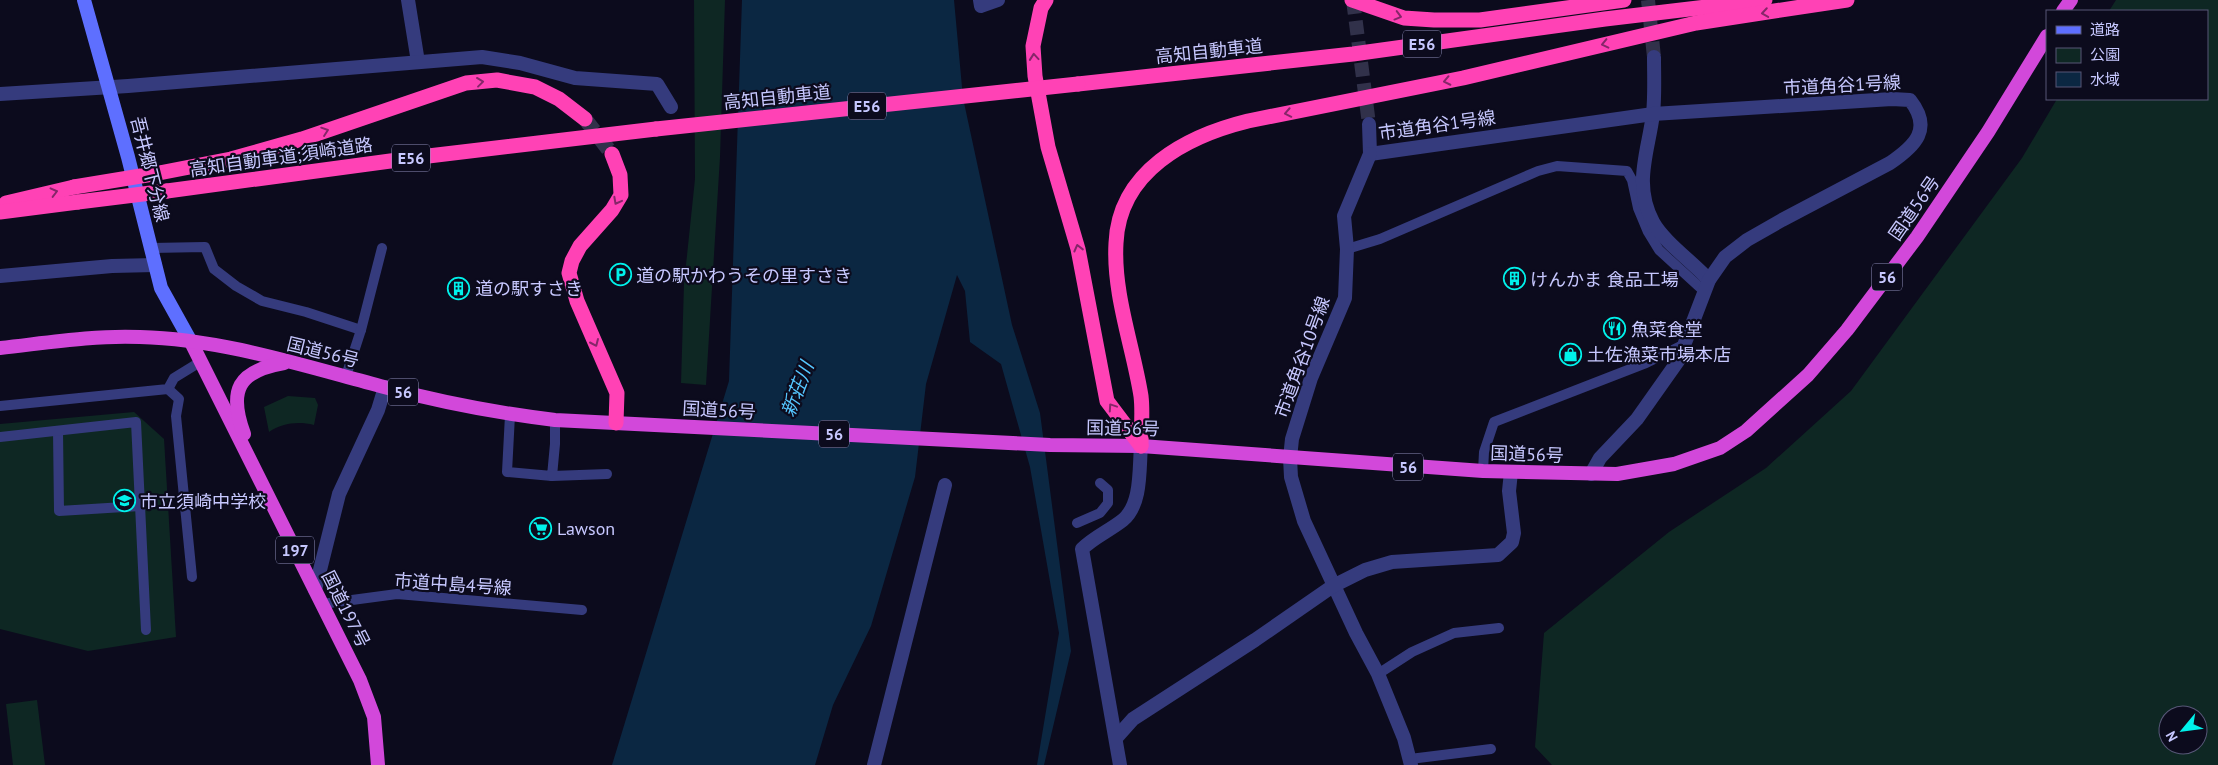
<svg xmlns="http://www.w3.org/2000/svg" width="2218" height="765" viewBox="0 0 2218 765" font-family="'PT Sans','Noto Sans JP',sans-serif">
	<rect width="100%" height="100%" fill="#0c0b1d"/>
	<!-- green -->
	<g fill="#0e2723" fill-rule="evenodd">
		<polygon points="694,0 725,0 720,157 706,385 681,383 684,284 695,179"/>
		<path d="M2116 0H2218V765H1552L1535 747 1544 633 1669 532 1766 468 1851 391 2022 158 2057 99H2207V11H2109ZM2168 715H2198V745H2168Z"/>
		<path d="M288 396 315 398 318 405 314 425C298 421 282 423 269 432L264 407Z"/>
		<polygon points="134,412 164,439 176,637 88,651 0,629 0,424"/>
		<polygon points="37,700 45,765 13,765 6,704"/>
	</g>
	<!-- water -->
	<polygon fill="#0b2742" points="742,0 954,0 963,98 1012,325 1040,413 1071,651 1044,765 1037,765 1059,633 1030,467 1001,364 970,342 965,291 957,275 926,384 915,477 871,626 833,705 815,765 612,765 729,381"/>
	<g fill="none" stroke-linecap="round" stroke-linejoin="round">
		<!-- minor-tunnel -->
		<g stroke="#31314a" stroke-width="14" stroke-dasharray="14 7" stroke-linecap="butt">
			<polyline points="1353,0 1369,124"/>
			<polyline points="1648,0 1654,57"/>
		</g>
		<!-- motorway-tunnel -->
		<polyline stroke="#31314a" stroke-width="15" stroke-dasharray="15 8" stroke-linecap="butt" points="585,119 612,154"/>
		<!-- service -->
		<g stroke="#353b7d" stroke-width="10">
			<polyline points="151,248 205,247 214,269 236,286 262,301 306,312 361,330"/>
			<polyline points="1347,249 1380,239 1538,171 1557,166 1627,171 1632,180 1638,208 1648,232 1659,250 1705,292"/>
			<polyline points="346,376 361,330 382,248"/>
			<polyline points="168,389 179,399 176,416 192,577"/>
			<polyline points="0,406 168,389 174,378 200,362"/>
			<polyline points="510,415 507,472 552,476 555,444 555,420"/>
			<polyline points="58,431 59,511 140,506"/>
			<polyline points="0,437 136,422 146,630"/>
			<polyline points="1483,471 1484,452 1494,422 1646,363 1685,344"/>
			<polyline points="552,476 607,474"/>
			<polyline points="1077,523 1100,513 1108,503 1108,490 1100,483"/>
			<polyline points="322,604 397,594 582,610"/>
			<polyline points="1378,674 1412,652 1454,633 1499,628"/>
			<polyline points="1410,759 1491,749"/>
		</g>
		<!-- minor -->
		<g stroke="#353b7d" stroke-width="14">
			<polyline points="408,0 418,62"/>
			<polyline points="980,0 981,6 998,0"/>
			<path d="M1654 57C1654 76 1655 96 1653 114 1648 153 1633 184 1653 222 1664 242 1694 263 1709 280"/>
			<polyline points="0,94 128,86 482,57 520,63 575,78 657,84 671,107"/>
			<path d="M1369 124 1370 154 1653 114 1892 99 1910 100C1933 129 1915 146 1890 163L1782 220 1747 240 1725 257 1709 280 1678 361 1637 419 1600 458 1591 474"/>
			<polyline points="1370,154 1344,216 1347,249 1345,298 1311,378 1292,439 1290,458 1291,477 1304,521 1356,633 1378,674 1404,738 1411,765"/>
			<polyline points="0,276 112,266 155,265"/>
			<polyline points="315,590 339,494 378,410 385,387"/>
			<polyline points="1116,738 1133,719 1255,640 1333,586 1365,570 1392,562 1498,555 1512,542 1514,533 1509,491 1511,472"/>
			<polyline points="874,765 945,485"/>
			<path d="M1120 765 1082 549C1094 537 1109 531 1123 520 1142 504 1139 469 1141 446"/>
		</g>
		<!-- secondary -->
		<polyline stroke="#5e6fff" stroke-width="14" points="84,0 128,157 161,288 191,342"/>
		<!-- trunk -->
		<g stroke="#d248da" stroke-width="14">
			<polyline points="2063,11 2071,0"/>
			<polyline points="191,342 360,680 374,717 378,765"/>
			<path d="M0 348C46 343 93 335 140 337 222 339 304 366 384 387 440 402 497 413 555 420L1050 445 1141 446 1483 471 1617 474 1674 464 1720 448 1746 431 1808 375 1847 330 1917 237 1988 132 2047 36"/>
			<path d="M244 434C228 390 238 371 284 363"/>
		</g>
		<!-- motorway -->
		<g stroke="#ff42b5" stroke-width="15">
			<polyline points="1046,0 1041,8 1033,46 1035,76 1048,147 1078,249 1107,401 1141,446"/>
			<polyline points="1352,0 1404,18 1434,20 1480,20 1624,0"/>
			<polyline points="1078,84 1353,54 1605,19 1765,0"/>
			<polyline points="612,154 620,175 621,195 612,210 580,246 572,261 569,273 577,301 617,393 616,423"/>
			<polyline points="159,173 231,159 302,139 466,83 497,80 535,87 559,99 585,119"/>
			<polyline points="167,191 420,157 656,129"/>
			<polyline points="6,203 74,187"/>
			<polyline points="0,212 78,202"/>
			<path d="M1141 446C1141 430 1143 412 1141 396 1133 346 1113 294 1116 243 1119 171 1187 136 1248 121L1463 78 1696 23 1847 0"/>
		</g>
		<!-- motorway-bridge -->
		<g stroke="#ff42b5" stroke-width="15">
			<polyline points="656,129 1078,84"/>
			<polyline points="74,187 159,173"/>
			<polyline points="78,202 167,191"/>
		</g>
	</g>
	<!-- one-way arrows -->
	<defs><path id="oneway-chevron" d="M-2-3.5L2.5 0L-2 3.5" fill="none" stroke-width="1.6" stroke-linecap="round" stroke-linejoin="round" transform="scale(1.25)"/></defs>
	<g stroke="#862669">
		<use href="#oneway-chevron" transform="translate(1765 13) rotate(171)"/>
		<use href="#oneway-chevron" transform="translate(1398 16) rotate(15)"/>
		<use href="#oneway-chevron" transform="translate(1605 44) rotate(167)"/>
		<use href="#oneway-chevron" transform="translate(1034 57) rotate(-95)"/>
		<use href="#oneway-chevron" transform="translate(1447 81) rotate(168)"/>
		<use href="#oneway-chevron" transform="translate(480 82) rotate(-7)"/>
		<use href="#oneway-chevron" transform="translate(1288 113) rotate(169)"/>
		<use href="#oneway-chevron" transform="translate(325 131) rotate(-19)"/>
		<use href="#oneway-chevron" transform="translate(54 192) rotate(-14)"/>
		<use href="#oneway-chevron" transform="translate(617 201) rotate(118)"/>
		<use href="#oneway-chevron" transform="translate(1078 248) rotate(-104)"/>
		<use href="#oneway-chevron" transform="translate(595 343) rotate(66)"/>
		<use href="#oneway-chevron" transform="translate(1112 407) rotate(-124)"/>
	</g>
	<!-- icons -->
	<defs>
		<symbol id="parking-ring" viewBox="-11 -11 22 22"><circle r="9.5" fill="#0c0b1d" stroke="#00f2eb" stroke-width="1.5"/><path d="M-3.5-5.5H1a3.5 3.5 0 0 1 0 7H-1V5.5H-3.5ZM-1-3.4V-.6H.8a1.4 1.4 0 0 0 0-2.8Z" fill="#00f2eb"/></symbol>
		<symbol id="building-ring" viewBox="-11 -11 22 22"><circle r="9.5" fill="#0c0b1d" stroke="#00f2eb" stroke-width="1.5"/><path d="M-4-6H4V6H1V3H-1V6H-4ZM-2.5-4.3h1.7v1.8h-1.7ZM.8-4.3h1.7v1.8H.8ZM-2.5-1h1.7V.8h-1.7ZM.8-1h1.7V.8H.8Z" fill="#00f2eb"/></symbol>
		<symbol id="restaurant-ring" viewBox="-11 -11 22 22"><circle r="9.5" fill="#0c0b1d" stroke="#00f2eb" stroke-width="1.5"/><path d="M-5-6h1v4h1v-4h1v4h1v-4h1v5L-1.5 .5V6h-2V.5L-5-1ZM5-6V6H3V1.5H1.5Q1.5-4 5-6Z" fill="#00f2eb"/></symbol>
		<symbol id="shop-ring" viewBox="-11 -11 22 22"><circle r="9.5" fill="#0c0b1d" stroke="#00f2eb" stroke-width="1.5"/><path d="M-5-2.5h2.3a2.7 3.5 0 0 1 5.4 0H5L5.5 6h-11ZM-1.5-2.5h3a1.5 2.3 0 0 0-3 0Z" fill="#00f2eb"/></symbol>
		<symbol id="school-ring" viewBox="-11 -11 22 22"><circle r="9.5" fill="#0c0b1d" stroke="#00f2eb" stroke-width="1.5"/><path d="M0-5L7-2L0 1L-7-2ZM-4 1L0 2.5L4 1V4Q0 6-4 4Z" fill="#00f2eb"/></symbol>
		<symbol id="supermarket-ring" viewBox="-11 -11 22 22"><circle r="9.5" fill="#0c0b1d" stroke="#00f2eb" stroke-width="1.5"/><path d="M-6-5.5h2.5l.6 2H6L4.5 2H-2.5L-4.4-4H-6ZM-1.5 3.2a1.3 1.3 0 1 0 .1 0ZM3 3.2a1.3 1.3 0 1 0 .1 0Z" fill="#00f2eb"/></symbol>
	</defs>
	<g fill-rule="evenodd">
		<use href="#parking-ring" x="608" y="262" width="25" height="25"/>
		<use href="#building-ring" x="1502" y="266" width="25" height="25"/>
		<use href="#building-ring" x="446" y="276" width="25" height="25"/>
		<use href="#restaurant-ring" x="1602" y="316" width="25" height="25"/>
		<use href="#shop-ring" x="1558" y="342" width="25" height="25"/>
		<use href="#school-ring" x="112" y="488" width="25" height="25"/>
		<use href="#supermarket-ring" x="528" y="516" width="25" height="25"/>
	</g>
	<g text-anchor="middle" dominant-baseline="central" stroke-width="4.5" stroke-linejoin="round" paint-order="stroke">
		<!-- shield labels -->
		<g fill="#0c0b1d" stroke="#8f8fbb" stroke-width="1">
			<rect x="1403" y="30.5" width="38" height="27" rx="4"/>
			<rect x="848" y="92.5" width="38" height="27" rx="4"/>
			<rect x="392" y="144.5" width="38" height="27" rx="4"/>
			<rect x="1872" y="263.5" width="30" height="27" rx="4"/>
			<rect x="388" y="378.5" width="30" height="27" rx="4"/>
			<rect x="819" y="420.5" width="30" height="27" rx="4"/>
			<rect x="1393" y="453.5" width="30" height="27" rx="4"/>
			<rect x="276" y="536.5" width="38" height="27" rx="4"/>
		</g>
		<g font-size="16" font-weight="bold" fill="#c7c8ff">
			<text x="1422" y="44">E56</text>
			<text x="867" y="106">E56</text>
			<text x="411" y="158">E56</text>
			<text x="1887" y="277">56</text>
			<text x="403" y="392">56</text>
			<text x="834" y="434">56</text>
			<text x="1408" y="467">56</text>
			<text x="295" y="550">197</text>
		</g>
		<!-- street labels -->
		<g font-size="18" fill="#c7c8ff" stroke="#0c0b1d">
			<text transform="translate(1209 51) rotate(-6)">高知自動車道</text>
			<text transform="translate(1842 85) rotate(-3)">市道角谷1号線</text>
			<text transform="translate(777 97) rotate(-6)">高知自動車道</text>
			<text transform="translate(1437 125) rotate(-8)">市道角谷1号線</text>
			<text transform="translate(281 157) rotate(-8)">高知自動車道;須崎道路</text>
			<text transform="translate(150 169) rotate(76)">吾井郷下分線</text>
			<text transform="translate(1914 208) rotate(-55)">国道56号</text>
			<text transform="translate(323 352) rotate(14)">国道56号</text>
			<text transform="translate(1302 357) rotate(-70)">市道角谷10号線</text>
			<text transform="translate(719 410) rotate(3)">国道56号</text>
			<text transform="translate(1123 428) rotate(1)">国道56号</text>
			<text transform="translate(1527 454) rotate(2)">国道56号</text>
			<text transform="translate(453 584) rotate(4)">市道中島4号線</text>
			<text transform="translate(346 609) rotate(63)">国道197号</text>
		</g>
		<!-- poi labels -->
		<g font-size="18" fill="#c7c8ff" stroke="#0c0b1d" text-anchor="start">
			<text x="636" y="275">道の駅かわうその里すさき</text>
			<text x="1530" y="279">けんかま 食品工場</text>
			<text x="475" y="288">道の駅すさき</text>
			<text x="1631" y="329">魚菜食堂</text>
			<text x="1587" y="354">土佐漁菜市場本店</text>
			<text x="140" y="501">市立須崎中学校</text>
			<text x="557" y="528">Lawson</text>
		</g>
		<!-- water labels -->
		<g font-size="19" font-style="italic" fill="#55c6ff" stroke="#0c0b1d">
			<text transform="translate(797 389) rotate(-69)">新荘川</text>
		</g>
	</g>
	<!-- legend -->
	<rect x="2046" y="10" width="162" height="90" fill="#0c0b1d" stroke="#575777"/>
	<rect x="2056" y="26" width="25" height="8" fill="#5e6fff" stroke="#575777"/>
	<text x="2090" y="35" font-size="15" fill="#c7c8ff">道路</text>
	<rect x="2056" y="48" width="25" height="15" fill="#0e2723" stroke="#575777"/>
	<text x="2090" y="60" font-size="15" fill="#c7c8ff">公園</text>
	<rect x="2056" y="72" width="25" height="15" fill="#0b2742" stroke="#575777"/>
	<text x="2090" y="85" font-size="15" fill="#c7c8ff">水域</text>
	<!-- north arrow -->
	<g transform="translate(2183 730) rotate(241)"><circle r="24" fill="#0c0b1d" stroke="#575777"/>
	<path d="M0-4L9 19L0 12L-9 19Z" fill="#00f2eb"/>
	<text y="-8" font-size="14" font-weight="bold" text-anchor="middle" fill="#c7c8ff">N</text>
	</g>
</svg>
